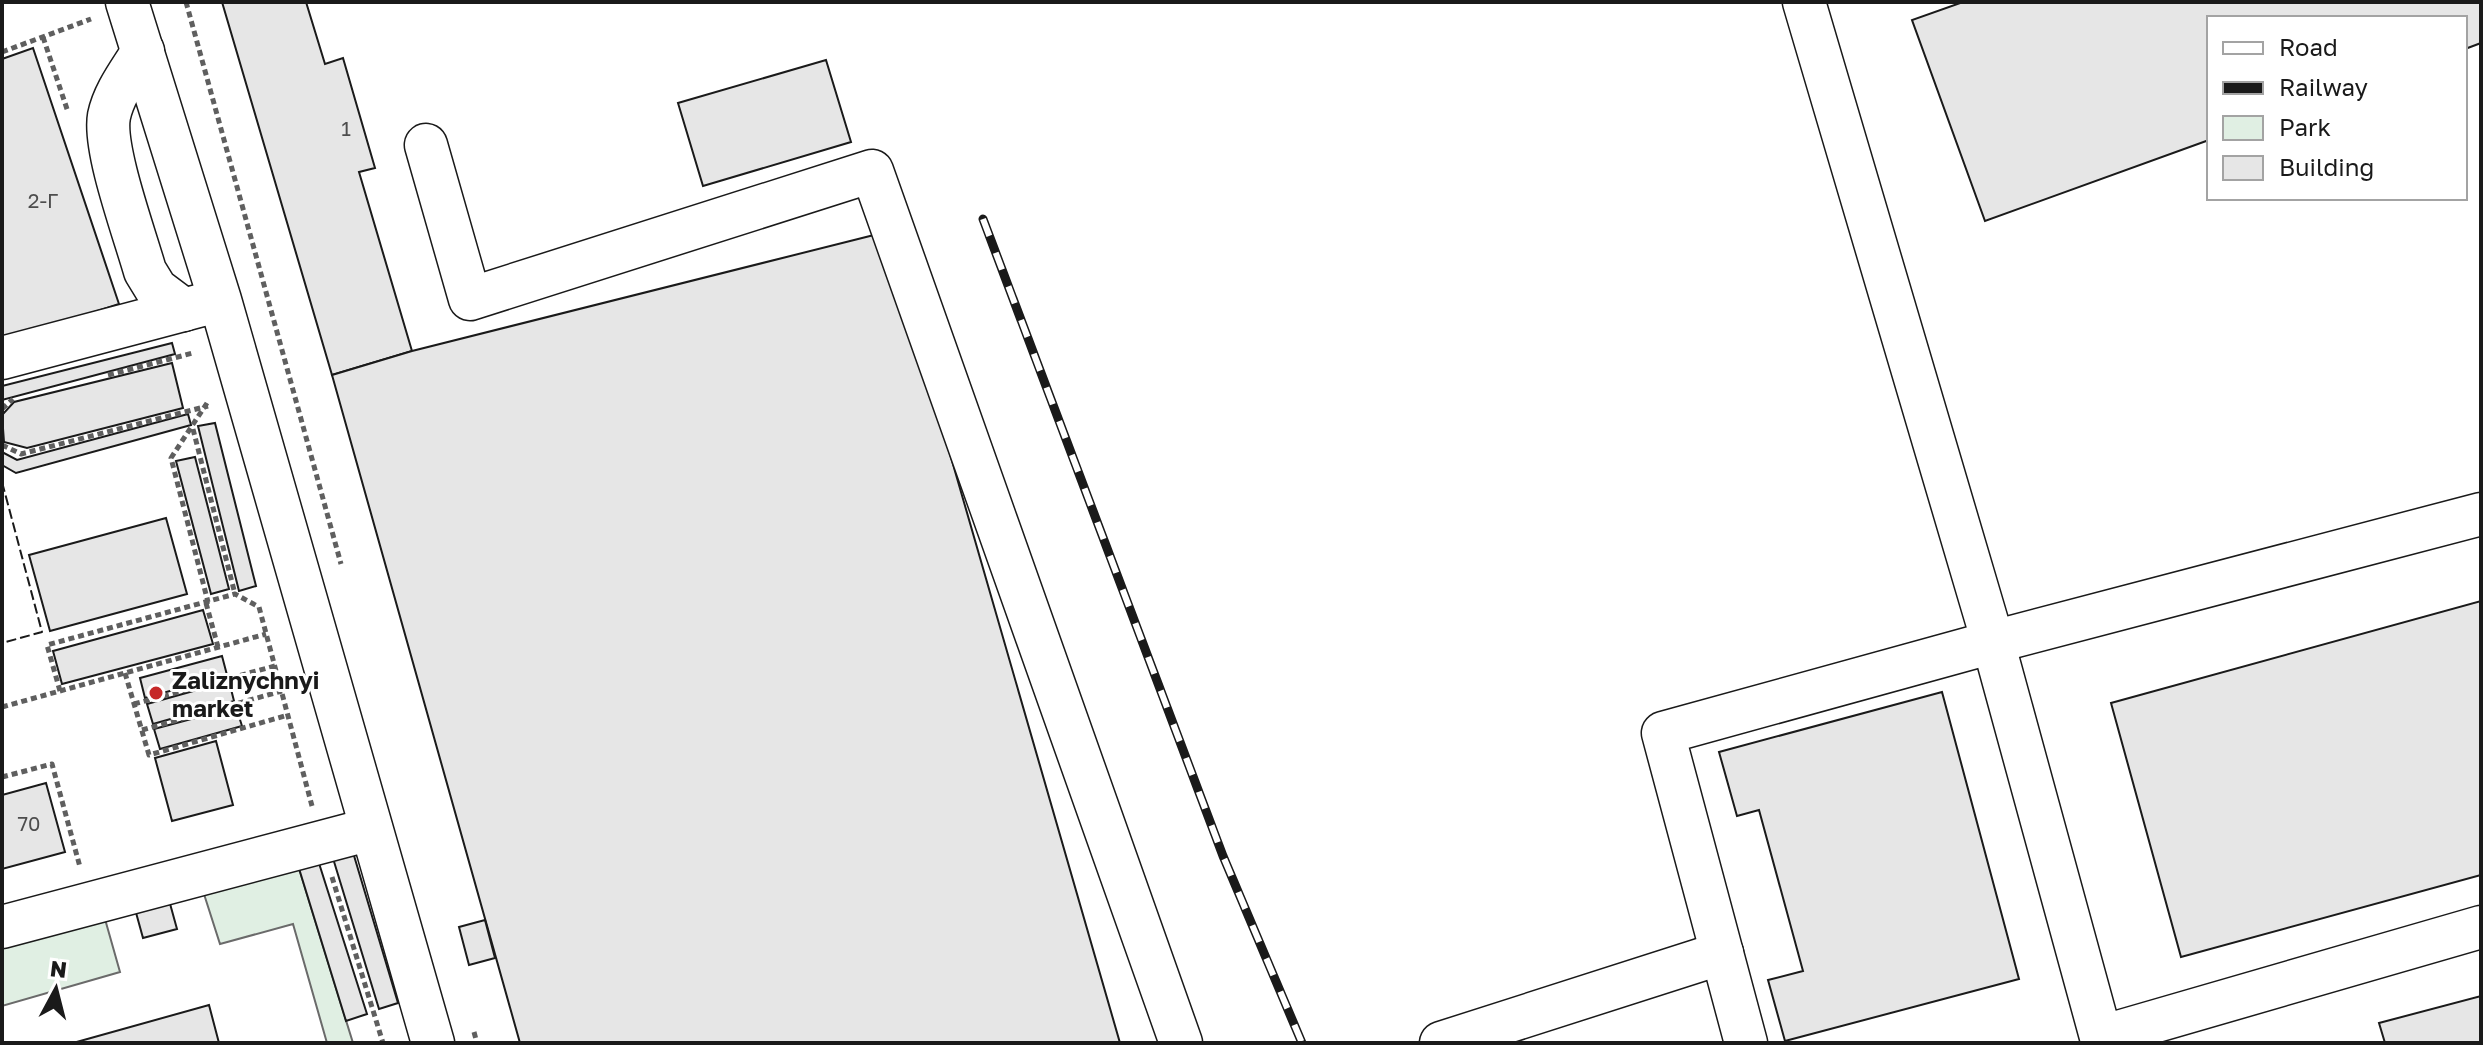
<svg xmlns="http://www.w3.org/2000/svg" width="2483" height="1045" viewBox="0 0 2483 1045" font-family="'Golos Text',sans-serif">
	<rect width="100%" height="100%" fill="#fff"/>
	<!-- green -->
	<g fill="#e0efe3" stroke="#6a6a6a" stroke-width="2">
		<polygon points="297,862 353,1043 327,1043 293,924 220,944 203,891"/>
		<polygon points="103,912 120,972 2,1006 2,941"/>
	</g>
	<!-- building -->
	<g fill="#e6e6e6" stroke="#1a1a1a" stroke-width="2">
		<polygon points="222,2 306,2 325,64 343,58 375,168 359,172 412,351 332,375"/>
		<polygon points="1963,2 2481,2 2481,43 2465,49 2465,18 2209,18 2209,140 1985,221 1912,20"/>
		<polygon points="33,48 119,304 2,342 2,59"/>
		<polygon points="826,60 851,142 703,186 678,103"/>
		<polygon points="886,232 1120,1043 520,1043 332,375 412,351"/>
		<polygon points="172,343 175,354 2,400 2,386"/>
		<polygon points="172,363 183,408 27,448 4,442 2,415 14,402"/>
		<polygon points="188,414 191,425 16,473 2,465 2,452 17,460"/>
		<polygon points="215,423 256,586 239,591 198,426"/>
		<polygon points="195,457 229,589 211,594 176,461"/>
		<polygon points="166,518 187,594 50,631 29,555"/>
		<polygon points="2481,601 2481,875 2181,957 2111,703"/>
		<polygon points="203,610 213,644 62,684 53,651"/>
		<polygon points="222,656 227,675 145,698 140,678"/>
		<polygon points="229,681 234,701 153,724 147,704"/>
		<polygon points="1942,692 2019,979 1785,1041 1768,980 1803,971 1759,810 1737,816 1719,752"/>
		<polygon points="236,707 242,726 160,749 154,729"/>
		<polygon points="216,741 233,805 172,821 155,758"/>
		<polygon points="46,783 65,852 2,869 2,795"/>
		<polygon points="352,849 398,1003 379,1009 332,855"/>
		<polygon points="317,857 367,1014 346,1021 297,862"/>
		<polygon points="169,900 177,929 143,938 135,909"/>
		<polygon points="485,920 495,958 469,965 459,927"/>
		<polygon points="2481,996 2481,1043 2385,1043 2379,1023"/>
		<polygon points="209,1005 219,1043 73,1043"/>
	</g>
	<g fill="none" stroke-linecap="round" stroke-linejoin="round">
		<defs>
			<g id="minor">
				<polyline points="127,2 220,300 433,1043"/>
				<path d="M143 51C131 71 114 92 109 116 103 149 135 235 145 271L156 289 184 310"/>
				<polyline points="426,145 470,299 872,171 1181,1043"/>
				<polyline points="2,358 202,305"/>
				<polyline points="2481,514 1993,642 2101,1037 2481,927"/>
				<polyline points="2,927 371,829"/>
				<polyline points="1441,1043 1722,953"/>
				<polyline points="1746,1043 1663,733 1993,642 1804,2"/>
			</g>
		</defs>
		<!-- minor casing -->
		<use href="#minor" stroke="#1a1a1a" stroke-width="45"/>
		<!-- path -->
		<g stroke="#5f5f5f" stroke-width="5" stroke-dasharray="6 4" stroke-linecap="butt">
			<polyline points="186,2 341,564"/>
			<polyline points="43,37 68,112"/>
			<polyline points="2,52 91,19"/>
			<polyline points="108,375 193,353"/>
			<polyline points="207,403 171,458 208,602"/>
			<polyline points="2,409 13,399"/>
			<polyline points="193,429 235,594"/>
			<polyline points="2,445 21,454 208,406"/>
			<polyline points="206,603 218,647"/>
			<polyline points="125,673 149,755 288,715"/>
			<polyline points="60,691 47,645 235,594 259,607 312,806"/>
			<polyline points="134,704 275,666"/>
			<polyline points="2,707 266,634"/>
			<polyline points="142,730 282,691"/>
			<polyline points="2,777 52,764 80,867"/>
			<polyline points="332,877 383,1043"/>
			<polyline points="474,1032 477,1043"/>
		</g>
		<!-- minor -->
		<use href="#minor" stroke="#fff" stroke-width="42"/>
		<defs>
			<polyline id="rail" points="983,219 1223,856 1302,1043"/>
		</defs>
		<!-- rail casing -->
		<use href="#rail" stroke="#1a1a1a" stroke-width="9"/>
		<!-- rail -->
		<use href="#rail" stroke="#fff" stroke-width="6" stroke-dasharray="18" stroke-linecap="butt"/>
		<!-- fence -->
		<polyline stroke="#1a1a1a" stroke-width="2" stroke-dasharray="10 4" stroke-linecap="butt" points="2,482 42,632 2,643"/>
	</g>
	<!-- markers -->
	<circle fill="#c62828" stroke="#fff" stroke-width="3" cx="156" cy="693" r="8"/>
	<g text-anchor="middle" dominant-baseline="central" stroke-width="6" stroke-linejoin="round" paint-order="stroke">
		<!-- number labels -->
		<g font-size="20" fill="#4d4d4d">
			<text x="346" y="128">1</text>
			<text x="43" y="200">2-Г</text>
			<text x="29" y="823">70</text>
		</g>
		<!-- poi labels -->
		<g font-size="24" font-weight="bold" fill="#1a1a1a" stroke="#fff" text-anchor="start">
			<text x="172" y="679">Zaliznychnyi<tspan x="172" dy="28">market</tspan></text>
		</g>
	</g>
	<!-- border -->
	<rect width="2483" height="1045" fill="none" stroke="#1a1a1a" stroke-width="8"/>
	<!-- legend -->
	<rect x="2207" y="16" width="260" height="184" fill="#ffffff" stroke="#a3a3a3" stroke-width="2"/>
	<rect x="2223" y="42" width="40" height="12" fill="#ffffff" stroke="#a3a3a3" stroke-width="2"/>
	<text x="2279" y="56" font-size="24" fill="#1a1a1a">Road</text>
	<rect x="2223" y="82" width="40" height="12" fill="#1a1a1a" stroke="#a3a3a3" stroke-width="2"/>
	<text x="2279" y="96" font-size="24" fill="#1a1a1a">Railway</text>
	<rect x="2223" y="116" width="40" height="24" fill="#e0efe3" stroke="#a3a3a3" stroke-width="2"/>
	<text x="2279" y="136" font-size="24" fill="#1a1a1a">Park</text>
	<rect x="2223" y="156" width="40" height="24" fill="#e6e6e6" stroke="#a3a3a3" stroke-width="2"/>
	<text x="2279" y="176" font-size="24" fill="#1a1a1a">Building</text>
	<!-- north arrow -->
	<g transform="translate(56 989) rotate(7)" stroke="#ffffff" stroke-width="6" paint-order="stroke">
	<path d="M0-6L14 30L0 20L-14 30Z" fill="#1a1a1a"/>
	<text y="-12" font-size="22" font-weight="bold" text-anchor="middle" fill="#1a1a1a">N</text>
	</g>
</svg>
